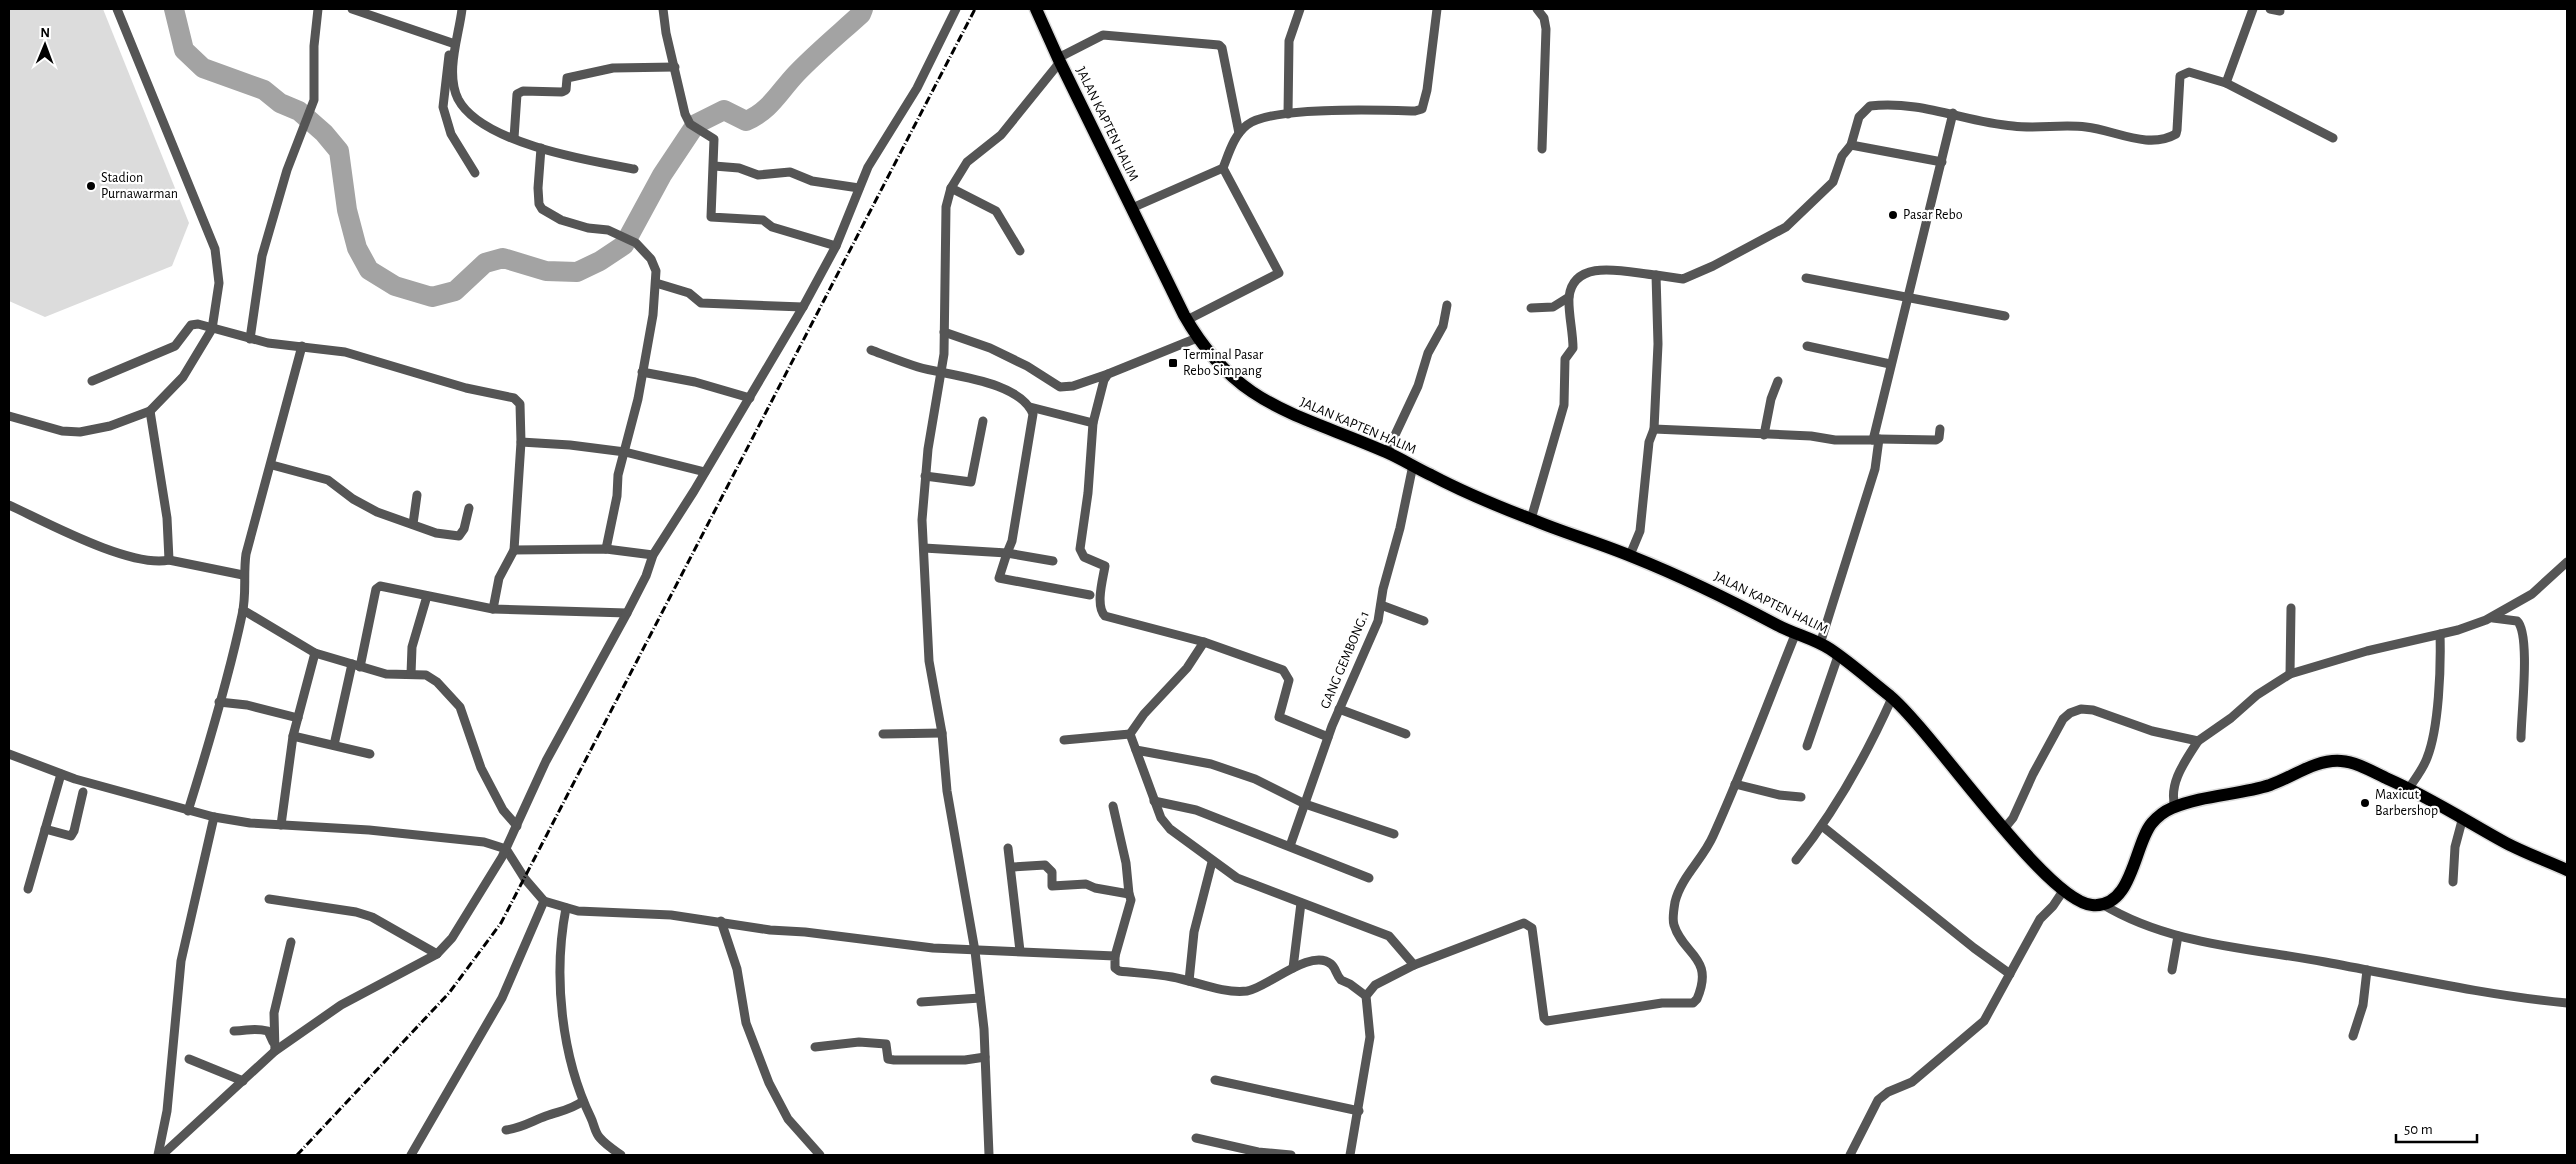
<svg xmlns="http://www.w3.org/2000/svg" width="2576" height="1164" viewBox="0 0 2576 1164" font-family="'Alegreya Sans',sans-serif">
	<rect width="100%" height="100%" fill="#fff"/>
	<!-- green -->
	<polygon fill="#dcdcdc" points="9,9 103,9 189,223 172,266 45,317 9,301"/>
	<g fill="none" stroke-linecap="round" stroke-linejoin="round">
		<!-- river -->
		<path stroke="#a3a3a3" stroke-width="20" d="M174 9 184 50 203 68 264 90 280 103 299 111 324 133 339 151 347 210 357 248 369 270 395 286 432 297 455 291 485 263 503 258 546 271 577 272 600 261 624 245 662 175 696 124 724 110 746 121C770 111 779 92 796 74 816 53 839 34 861 14L863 9"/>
		<defs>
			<path id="primary" d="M1036 9 1058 58 1184 315C1236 407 1297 413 1386 452 1402 459 1416 468 1431 475 1463 492 1497 506 1531 519 1564 533 1600 543 1633 557 1683 577 1730 600 1777 625 1794 634 1815 639 1830 649 1851 663 1871 681 1890 696 1934 733 2046 901 2092 905 2133 909 2134 844 2152 823 2158 816 2165 811 2172 808 2203 795 2239 795 2270 785 2293 777 2316 759 2341 761 2357 762 2373 772 2388 779 2429 797 2466 821 2506 843 2525 853 2547 861 2567 870"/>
		</defs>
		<!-- primary casing -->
		<use href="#primary" stroke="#dbdbdb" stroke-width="15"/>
		<!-- street -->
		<g stroke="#555" stroke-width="9">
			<polyline points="352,9 455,44"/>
			<path d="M462 9C459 36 445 72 458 99 481 143 589 161 634 169"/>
			<polyline points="663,9 666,33 685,114 690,124 714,139 711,217 763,220 772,227 836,246"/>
			<polyline points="1537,9 1544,18 1546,29 1542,149"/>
			<polyline points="2270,9 2280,11"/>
			<polyline points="449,55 443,107 451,134 475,173"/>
			<polyline points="1058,58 1103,35 1219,45 1222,48 1239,133"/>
			<polyline points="2226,83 2333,138"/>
			<polyline points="1288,114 1289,41 1300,9"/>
			<polyline points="514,138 517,94 523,91 562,92 566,90 567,78 613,68 675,67"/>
			<polyline points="1851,145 1942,162"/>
			<polyline points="541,148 538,188 539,204 542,209 561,220 588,228 608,230 636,243 651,259 656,271 653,315 638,399 618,475 617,496 606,549"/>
			<polyline points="714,166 739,168 758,175 790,172 812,181 859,188"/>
			<polyline points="951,188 996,211 1020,251"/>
			<path d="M1132 208 1223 168C1229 153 1234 135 1247 125 1271 106 1381 110 1415 111L1422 109 1427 90 1437 9"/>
			<polyline points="1806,278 2005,316"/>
			<polyline points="656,283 689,293 701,303 803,307"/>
			<polyline points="1531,308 1553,307 1569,297"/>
			<polyline points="1187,320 1279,273 1223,168"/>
			<polyline points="944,332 990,348 1027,366 1060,387 1073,386 1108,374"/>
			<path d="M1197 338 1108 374 1104 380 1093 423 1088 493 1080 549 1084 557 1105 566C1103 579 1095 606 1105 616L1204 642 1283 670 1289 680 1279 717 1328 737"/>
			<polyline points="250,339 262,256 287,170 314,100 314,46 318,9"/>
			<polyline points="1807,346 1890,364"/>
			<path d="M871 350C887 356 902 362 918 367 949 376 1019 380 1033 414L1012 541 1007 553 924 548"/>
			<polyline points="642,372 695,382 750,398"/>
			<polyline points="92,381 175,346 191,325 198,324 268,343 345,352 466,388 514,398 520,404 521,442 514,550 499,578 493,609"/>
			<polyline points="1030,407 1093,423"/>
			<polyline points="150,411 167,518 169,560"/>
			<polyline points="9,416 62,431 80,432 110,426 150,411 183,377 212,329 219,283 215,249 117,9"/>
			<polyline points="1654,429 1811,436 1835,440 1873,440"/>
			<polyline points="1764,435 1771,399 1778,381"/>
			<polyline points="1879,439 1936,440 1939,438 1940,429"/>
			<polyline points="521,442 570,445 625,452 705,472"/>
			<polyline points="1387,452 1418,386 1428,353 1443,326 1447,305"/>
			<polyline points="272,465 328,480 353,499 377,512 436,533 459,536 464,529 469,508"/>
			<polyline points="925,476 971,482 983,421"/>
			<path d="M9 505C46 522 130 568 169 560L243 575"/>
			<path d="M1531 519 1564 405 1565 359 1573 348C1573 331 1568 313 1569 297 1574 256 1629 273 1656 275"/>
			<polyline points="413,524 417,495"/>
			<polyline points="514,550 606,549 653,555"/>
			<path d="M1630 555 1640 531 1649 442 1654 429 1658 344 1656 275 1683 279 1713 266 1786 227 1833 182 1842 156 1851 145 1859 117 1870 106C1921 100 1965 122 2013 126 2038 129 2062 124 2086 127 2115 130 2148 150 2176 134L2177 130 2180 76 2189 72 2226 83 2253 9"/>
			<polyline points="1053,561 1007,553 999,578 1090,595"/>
			<polyline points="1381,605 1424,621"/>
			<polyline points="243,610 315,653 386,674 426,675 437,682 460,707 481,768 503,810 517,826"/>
			<path d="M2493 618 2517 621C2531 633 2521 716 2521 738"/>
			<polyline points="1204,642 1187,668 1144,714 1130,734 1161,818 1170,829 1237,878 1389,936 1414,965 1375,985 1366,996 1370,1037 1350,1155"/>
			<polyline points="1820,644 1875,469 1879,439 1873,440 1953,113"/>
			<polyline points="360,667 376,589 380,586 493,609 627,613"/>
			<polyline points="411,674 412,647 427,596"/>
			<polyline points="2290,674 2291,608"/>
			<polyline points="219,702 247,705 298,718"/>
			<polyline points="1339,709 1406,734"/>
			<polyline points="883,734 942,733"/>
			<polyline points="293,736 370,754"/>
			<polyline points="1064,740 1130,734"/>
			<polyline points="334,745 352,664"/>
			<polyline points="1807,746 1838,656"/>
			<polyline points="1136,750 1211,764 1255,779 1305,804 1394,834"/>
			<polyline points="9,754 75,779 214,817 250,823 369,830 484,842 506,849 525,879 544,901 502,998 411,1155"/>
			<polyline points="1735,784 1779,795 1801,797"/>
			<path d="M2409 788C2415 779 2423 769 2427 758 2439 728 2441 667 2440 634"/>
			<polyline points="1154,801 1196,810 1369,878"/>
			<polyline points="1113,806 1126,863 1129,894"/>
			<path d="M2175 807C2168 783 2186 760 2198 741"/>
			<path d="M188 811C208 747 228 681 242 615 247 594 243 575 246 554L302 346"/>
			<polyline points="281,825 293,736 315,653"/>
			<polyline points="1822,826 1974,948 2010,974"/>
			<polyline points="45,829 71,836 74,831 83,792"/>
			<polyline points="2004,829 2013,818 2033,774 2063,719 2070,713 2081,709 2093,710 2152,731 2198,741 2231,718 2257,695 2290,674 2367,651 2458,630 2486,620 2532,594 2567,562"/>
			<polyline points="1290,846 1332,726 1378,621 1383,589 1400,528 1413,465"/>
			<polyline points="1008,848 1020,951"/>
			<path d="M1796 860C1836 810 1866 756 1892 698"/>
			<polyline points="1012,867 1045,865 1052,872 1052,886 1086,884 1095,888 1129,894 1131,900 1115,956"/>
			<polyline points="2453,882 2455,847 2463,817"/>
			<polyline points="28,889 61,774"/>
			<polyline points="269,899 356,912 372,917 437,954"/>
			<path d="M544 901 578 911 671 915 770 930 805 932 933 948 1115 956V968L1119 971C1136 973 1154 974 1172 977 1195 981 1223 994 1247 991 1267 988 1311 947 1331 964 1336 968 1336 975 1341 980L1350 984 1366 996"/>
			<path d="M2102 904C2169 945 2250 948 2325 962 2406 977 2485 995 2567 1003"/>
			<path d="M566 908C553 975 561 1056 591 1118 594 1124 595 1133 600 1138 606 1145 614 1150 621 1155"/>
			<polyline points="721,921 737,969 746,1023 769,1083 788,1119 820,1155"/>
			<path d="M1414 965 1524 923 1532 928 1544 1018 1547 1021 1662 1003H1693L1697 999C1715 957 1683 955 1674 925 1672 919 1674 908 1675 902 1681 877 1703 859 1713 836 1743 770 1768 702 1795 635"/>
			<polyline points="1293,968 1301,903"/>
			<polyline points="2172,970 2178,936"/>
			<polyline points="1189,981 1194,932 1212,862"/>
			<polyline points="921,1002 980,998"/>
			<path d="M234 1031C248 1031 252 1027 268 1031L273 1042"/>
			<polyline points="2353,1036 2363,1005 2367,970"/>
			<polyline points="815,1047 859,1042 886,1044 888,1059 894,1060 965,1060 985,1057"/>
			<polyline points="275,1051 274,1013 291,942"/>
			<polyline points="189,1059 243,1081"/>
			<polyline points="1215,1080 1359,1111"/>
			<path d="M506 1130C522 1128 532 1121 546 1116 560 1111 571 1110 583 1101"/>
			<polyline points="1196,1138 1258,1152 1291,1155"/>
			<polyline points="158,1155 167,1111 181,961 214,817"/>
			<polyline points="162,1155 275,1051 341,1005 437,954 452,938 502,857 546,761 627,613 646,576 653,555 694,491 803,307 836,246 868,167 917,88 956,9"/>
			<polyline points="989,1155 984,1029 975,951 947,791 942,733 929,661 922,520 928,449 944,354 946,207 951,188 967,162 1001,135 1060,62"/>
			<polyline points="1850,1155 1878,1100 1888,1092 1912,1082 1984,1021 2040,919 2053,906 2063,891"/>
		</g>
		<!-- primary -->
		<use href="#primary" stroke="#000" stroke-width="12"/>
		<!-- rail -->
		<polyline stroke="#000" stroke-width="3" stroke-dasharray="8 2.5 1 2.5" stroke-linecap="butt" points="297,1155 449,993 501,923 975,9"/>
	</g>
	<!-- markers -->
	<g fill="#000" stroke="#fff" stroke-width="2">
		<circle cx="91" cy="186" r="5"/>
		<circle cx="1893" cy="215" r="5"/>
		<rect x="1168" y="358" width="10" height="10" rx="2.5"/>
		<circle cx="2365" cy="803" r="5"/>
	</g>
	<g text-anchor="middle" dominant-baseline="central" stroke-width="4.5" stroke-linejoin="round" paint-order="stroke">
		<!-- street labels -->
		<g font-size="14" fill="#000" stroke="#fff">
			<text transform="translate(1107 124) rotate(64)">JALAN KAPTEN HALIM</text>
			<text transform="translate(1358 426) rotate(23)">JALAN KAPTEN HALIM</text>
			<text transform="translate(1771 603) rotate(26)">JALAN KAPTEN HALIM</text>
			<text transform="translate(1345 660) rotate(-67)">GANG GEMBONG.1</text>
		</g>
		<!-- poi labels -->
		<g font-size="14" fill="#000" stroke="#fff" text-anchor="start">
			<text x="101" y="178">Stadion<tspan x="101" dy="16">Purnawarman</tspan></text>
			<text x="1903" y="215">Pasar Rebo</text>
			<text x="1183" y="355">Terminal Pasar<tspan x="1183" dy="16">Rebo Simpang</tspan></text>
			<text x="2375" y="795">Maxicut<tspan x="2375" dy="16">Barbershop</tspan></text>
		</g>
	</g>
	<!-- border -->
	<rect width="2576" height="1164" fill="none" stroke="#000000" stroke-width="20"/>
	<!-- north arrow -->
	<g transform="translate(45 45) rotate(1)" stroke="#ffffff" stroke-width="4" paint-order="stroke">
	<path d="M0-4L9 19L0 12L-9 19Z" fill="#000000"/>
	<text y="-8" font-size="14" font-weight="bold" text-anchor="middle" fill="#000000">N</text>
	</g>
	<!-- scale -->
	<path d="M2396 1134v8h81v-8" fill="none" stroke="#000000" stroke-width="2.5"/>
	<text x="2404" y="1134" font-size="15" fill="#000000" stroke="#ffffff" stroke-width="4" paint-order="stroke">50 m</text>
</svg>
